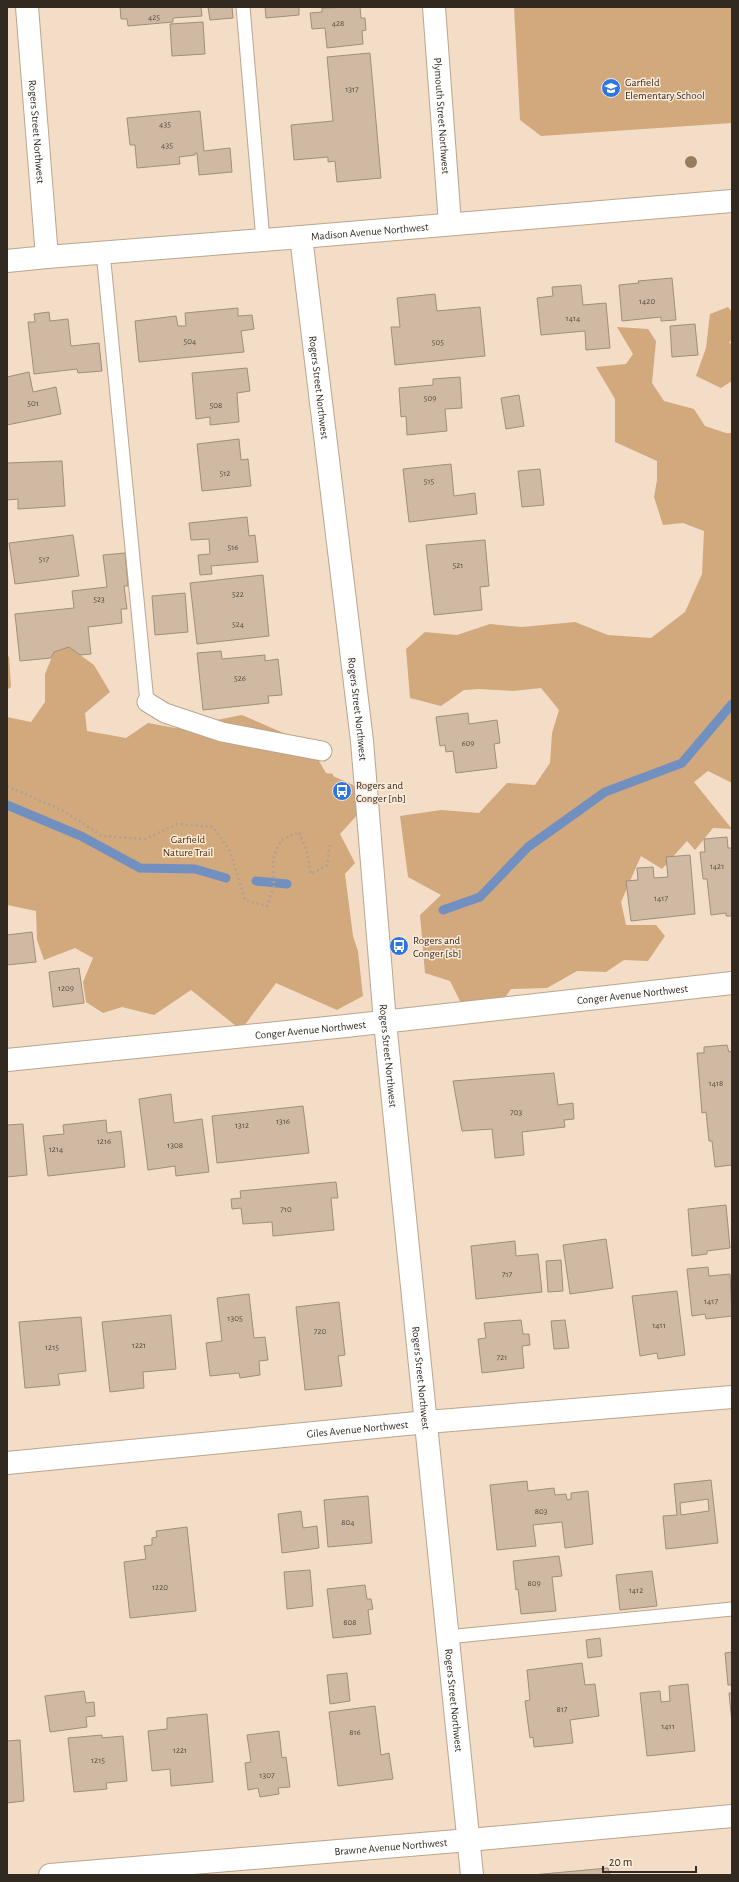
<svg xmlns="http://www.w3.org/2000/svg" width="739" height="1882" viewBox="0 0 739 1882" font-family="'Alegreya Sans',sans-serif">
	<rect width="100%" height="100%" fill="#f3ddc7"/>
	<!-- green -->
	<g fill="#d2a87d">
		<polygon points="514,7 732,7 732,123 541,136 520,120"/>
		<polygon points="728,307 732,312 732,340 729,342 732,345 732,381 721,388 696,376 706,348 710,314"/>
		<polygon points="617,327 648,329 656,341 652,383 664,401 694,409 705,426 726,433 732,433 732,783 708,771 694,782 732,829 713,828 695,850 687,841 662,869 641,856 621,902 626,925 656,925 665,936 648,961 624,960 606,972 577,971 547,988 511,989 504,999 462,1005 450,981 425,973 420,915 441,895 408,877 400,816 441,810 479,813 507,783 535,785 550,763 552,733 559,710 541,688 513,691 479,689 464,690 441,706 410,698 406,649 425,632 457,635 490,624 522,627 575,622 608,635 651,638 685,612 702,574 704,531 683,523 663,525 654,497 657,480 657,461 615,442 615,399 596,367 626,364 633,354"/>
		<polygon points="69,647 94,665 110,692 85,713 87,731 126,738 148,723 175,728 242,715 309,744 326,773 333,774 333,776 353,785 367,804 340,834 355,863 345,874 353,936 358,951 363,996 337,1010 276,983 241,1030 191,990 154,1015 122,1007 103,1013 86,1002 83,982 93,958 75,948 44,960 37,940 36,911 7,905 7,717 31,722 45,702 45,674 54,652"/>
		<polygon points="7,655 9,657 11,687 7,690"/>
	</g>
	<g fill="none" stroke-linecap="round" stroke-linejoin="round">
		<!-- stream -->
		<g stroke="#7190c0" stroke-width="9">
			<polyline points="7,805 81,836 140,868 195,869 226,878"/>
			<polyline points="256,881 287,884"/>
			<polyline points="443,910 480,897 528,847 605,792 682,763 732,704"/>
		</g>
	</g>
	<!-- building -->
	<g fill="#cfb9a3" stroke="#a18d78" fill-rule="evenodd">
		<polygon points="120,7 201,7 202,16 173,18 173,22 128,26 127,19 121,19"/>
		<polygon points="208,7 232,7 233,18 210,20"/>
		<polygon points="265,7 299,7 299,15 266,18"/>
		<polygon points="360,7 361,18 365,18 366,30 362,31 363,44 327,48 325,28 312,29 310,13 322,12 322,8"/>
		<polygon points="203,22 205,54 172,56 170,24"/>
		<polygon points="370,53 381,178 337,182 335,161 328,162 328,157 294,160 291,125 333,121 327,57"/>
		<polygon points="200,111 204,151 230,148 232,172 199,175 197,153 195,153 195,155 179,157 180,164 137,168 135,145 130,145 127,118"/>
		<polygon points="672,278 676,320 661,321 661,317 622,321 619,285 639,283 638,281"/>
		<polygon points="581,285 583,305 606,303 610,348 586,350 585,331 541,335 537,298 553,296 552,287"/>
		<polygon points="435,294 437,311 480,307 485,356 395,365 391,327 400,327 397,298"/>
		<polygon points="238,308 238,316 252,315 254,329 241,331 244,352 139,362 135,321 176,316 178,326 186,326 185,313"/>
		<polygon points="49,312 50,321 68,319 71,346 99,343 102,371 78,373 77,369 34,374 28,322 35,322 34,314"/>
		<polygon points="695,324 698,355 672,357 670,326"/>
		<polygon points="247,368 250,391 237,393 239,422 210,425 210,417 196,419 192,373"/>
		<polygon points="29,372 33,392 56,387 61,414 7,425 7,377"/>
		<polygon points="460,377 462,408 445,409 447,431 407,435 406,416 401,417 399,388 433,385 433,379"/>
		<polygon points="519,395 524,426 506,429 501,398"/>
		<polygon points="239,439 241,460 248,459 251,486 202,491 197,444"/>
		<polygon points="62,461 65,506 18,509 18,499 7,500 7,463"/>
		<polygon points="451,464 454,496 475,493 477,514 409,522 403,469"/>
		<polygon points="540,469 544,505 522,507 518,471"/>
		<polygon points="247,517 249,536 255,535 258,562 211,566 212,574 200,575 198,555 210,554 209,539 191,540 189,523"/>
		<polygon points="73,535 79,576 15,584 9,543"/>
		<polygon points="485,540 489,586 480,587 482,610 434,615 426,545"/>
		<polygon points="125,553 128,586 124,586 127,609 121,609 122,623 88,627 91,654 80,655 69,647 54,652 51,658 20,661 15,614 74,608 72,591 107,587 103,555"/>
		<polygon points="263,575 269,636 197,644 190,583"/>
		<polygon points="185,593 188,632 155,635 152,596"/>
		<polygon points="221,651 222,659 265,655 265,661 278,659 282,695 268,696 269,703 203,710 197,653"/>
		<polygon points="468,713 469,724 497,720 500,743 494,744 497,768 456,773 453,751 446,752 445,745 440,746 436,717"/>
		<polygon points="727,837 728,848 732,848 732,916 726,916 726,913 711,915 707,879 703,879 700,852 705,852 704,839"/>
		<polygon points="690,855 695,914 631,921 626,881 638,880 637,868 653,867 654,878 668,877 666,857"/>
		<polygon points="32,932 36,962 7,965 7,935"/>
		<polygon points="79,968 84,1003 53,1007 49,972"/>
		<polygon points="727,1045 729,1052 732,1051 732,1165 715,1167 712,1141 709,1141 706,1112 702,1113 697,1053 704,1053 704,1047"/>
		<polygon points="554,1073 558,1105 573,1103 574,1119 564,1120 565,1127 522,1132 524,1155 495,1158 492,1129 462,1131 453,1081"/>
		<polygon points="171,1094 174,1123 202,1119 209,1172 176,1176 175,1166 148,1170 139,1099"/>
		<polygon points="303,1106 309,1153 217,1163 212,1116"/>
		<polygon points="106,1120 107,1133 121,1131 125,1167 48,1176 43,1136 64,1134 63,1125"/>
		<polygon points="23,1124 27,1175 7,1177 7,1125"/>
		<polygon points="336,1182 338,1198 331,1198 334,1230 273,1236 272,1222 243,1224 241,1208 232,1209 231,1199 241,1198 240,1191"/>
		<polygon points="726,1205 730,1248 707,1251 707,1254 692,1256 688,1209"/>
		<polygon points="606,1239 613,1288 570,1294 563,1245"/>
		<polygon points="515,1241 516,1256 538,1254 542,1292 476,1299 471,1246"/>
		<polygon points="561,1260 563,1291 548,1292 546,1261"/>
		<polygon points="708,1267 709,1276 730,1274 732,1316 706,1319 705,1314 692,1316 687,1269"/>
		<polygon points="677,1291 685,1355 658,1359 657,1353 640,1356 632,1296"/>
		<polygon points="249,1294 254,1338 265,1337 268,1360 259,1361 260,1375 240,1378 239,1373 210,1376 206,1343 222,1341 217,1298"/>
		<polygon points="339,1302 345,1355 338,1356 342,1386 305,1390 296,1307"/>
		<polygon points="171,1315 176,1369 143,1372 144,1388 110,1392 102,1322"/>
		<polygon points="81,1317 86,1371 58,1374 60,1385 25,1388 19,1322"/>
		<polygon points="521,1320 523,1334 529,1334 530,1345 522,1346 524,1368 482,1373 478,1339 486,1338 484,1323"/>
		<polygon points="565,1320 569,1348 554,1349 551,1321"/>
		<path d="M711 1480 718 1543 666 1549 663 1516 677 1515 674 1484ZM708 1499 709 1511 681 1515 680 1503Z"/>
		<polygon points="527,1481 528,1491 554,1488 555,1495 566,1494 567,1500 571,1499 571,1493 588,1491 593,1544 565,1548 562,1522 533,1525 536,1546 497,1550 490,1485"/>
		<polygon points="368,1496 372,1543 328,1547 324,1500"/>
		<polygon points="301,1511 303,1528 317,1526 319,1548 282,1553 278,1514"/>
		<polygon points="187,1527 196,1611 130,1618 124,1562 146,1559 144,1546 152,1545 152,1538 157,1537 156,1531"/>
		<polygon points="559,1556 562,1576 552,1577 556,1611 521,1614 518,1589 516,1590 513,1561"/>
		<polygon points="310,1570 313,1606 287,1609 284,1572"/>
		<polygon points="652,1571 657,1606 620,1610 616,1575"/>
		<polygon points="365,1585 367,1599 371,1599 373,1609 368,1610 371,1634 333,1638 327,1589"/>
		<polygon points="600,1638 602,1656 588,1658 586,1640"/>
		<polygon points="732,1652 732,1685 728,1685 725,1653"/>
		<polygon points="582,1663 585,1685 595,1684 599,1716 570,1720 573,1743 534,1747 533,1737 530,1738 525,1701 530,1700 527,1670"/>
		<polygon points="347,1673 350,1701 330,1704 327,1675"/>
		<polygon points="688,1684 695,1751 647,1756 640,1693 660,1691 661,1702 670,1701 669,1686"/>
		<polygon points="84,1691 86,1703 94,1702 95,1716 86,1717 87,1727 50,1732 45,1696"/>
		<polygon points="729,1693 732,1693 732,1723"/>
		<polygon points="375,1706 381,1755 389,1753 393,1779 338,1786 329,1712"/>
		<polygon points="207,1714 213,1782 171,1786 170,1769 152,1771 148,1731 167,1729 167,1718"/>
		<polygon points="279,1731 282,1758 286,1757 290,1787 278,1788 279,1794 260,1797 258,1788 248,1790 245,1763 251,1762 247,1735"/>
		<polygon points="102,1735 102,1738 123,1736 127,1781 106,1783 107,1789 74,1792 68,1738"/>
		<polygon points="20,1740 24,1801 7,1803 7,1741"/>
		<polygon points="608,1868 610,1875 532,1875"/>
	</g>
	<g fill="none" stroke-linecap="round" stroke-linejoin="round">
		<defs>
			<g id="service">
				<polyline points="243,7 263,240"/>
				<polyline points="103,252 147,702"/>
				<polyline points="447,1637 732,1609"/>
			</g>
			<polyline id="pedestrian" points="147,702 165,713 222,732 322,751"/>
			<g id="minor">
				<path id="s1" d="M434 7 450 224"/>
				<path id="s2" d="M301 237 732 201"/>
				<polyline points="7,261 47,257"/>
				<path id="s3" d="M7 1060 346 1026 732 983"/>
				<path id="s4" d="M7 1463 427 1422 732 1397"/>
				<path id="s5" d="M50 1875 469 1840 732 1816"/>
			</g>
			<g id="tertiary">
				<path id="s6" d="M27 7 47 257 301 237 362 741 385 1022 472 1875"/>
			</g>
		</defs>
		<!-- service casing -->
		<use href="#service" stroke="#baa58f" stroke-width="15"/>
		<!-- pedestrian casing -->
		<use href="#pedestrian" stroke="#baa58f" stroke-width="21"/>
		<!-- minor casing -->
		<use href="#minor" stroke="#baa58f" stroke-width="24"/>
		<!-- tertiary casing -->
		<use href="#tertiary" stroke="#baa58f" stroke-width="24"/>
		<!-- path -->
		<polyline stroke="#b2a18f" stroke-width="2.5" stroke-dasharray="2 3" stroke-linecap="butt" points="7,786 62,810 102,836 145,839 177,824 213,827 230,851 245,900 267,906 274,886 273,859 281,840 299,832 307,852 311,874 327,865 330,845"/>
		<!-- service -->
		<use href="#service" stroke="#fff" stroke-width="13"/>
		<!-- pedestrian -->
		<use href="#pedestrian" stroke="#fff" stroke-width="19"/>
		<!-- minor -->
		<use href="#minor" stroke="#fff" stroke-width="22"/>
		<!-- tertiary -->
		<use href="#tertiary" stroke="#fff" stroke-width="22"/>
	</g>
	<!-- trees -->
	<circle fill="#977c5d" cx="691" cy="162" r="6"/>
	<!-- icons -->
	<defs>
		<symbol id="school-disc" viewBox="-11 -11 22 22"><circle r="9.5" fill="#2d76e2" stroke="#fdebd9"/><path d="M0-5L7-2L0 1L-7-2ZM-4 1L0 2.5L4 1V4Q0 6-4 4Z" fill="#fff"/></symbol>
		<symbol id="bus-disc" viewBox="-11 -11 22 22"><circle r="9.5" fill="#2d76e2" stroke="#fdebd9"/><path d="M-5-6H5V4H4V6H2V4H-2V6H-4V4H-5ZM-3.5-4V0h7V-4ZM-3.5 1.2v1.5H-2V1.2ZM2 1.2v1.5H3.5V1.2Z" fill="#fff"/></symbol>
	</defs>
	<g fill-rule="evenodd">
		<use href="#school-disc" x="600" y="77" width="22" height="22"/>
		<use href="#bus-disc" x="331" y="780" width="22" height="22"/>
		<use href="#bus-disc" x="388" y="935" width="22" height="22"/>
	</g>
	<g text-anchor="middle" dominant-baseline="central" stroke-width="3" stroke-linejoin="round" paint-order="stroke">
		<!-- number labels -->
		<g font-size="9" fill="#594e42">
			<text x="154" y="17">425</text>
			<text x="338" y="23">428</text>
			<text x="352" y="89">1317</text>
			<text x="165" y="124">435</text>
			<text x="167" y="145">435</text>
			<text x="647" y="301">1420</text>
			<text x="573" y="318">1414</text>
			<text x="190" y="341">504</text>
			<text x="438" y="342">505</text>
			<text x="430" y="398">509</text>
			<text x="33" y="403">501</text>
			<text x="216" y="405">508</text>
			<text x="225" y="473">512</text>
			<text x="429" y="481">515</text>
			<text x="233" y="547">516</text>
			<text x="44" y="559">517</text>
			<text x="458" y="565">521</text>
			<text x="238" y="594">522</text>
			<text x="99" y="599">523</text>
			<text x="238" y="624">524</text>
			<text x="240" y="678">526</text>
			<text x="468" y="743">609</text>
			<text x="717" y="866">1421</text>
			<text x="661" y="898">1417</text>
			<text x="66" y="988">1209</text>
			<text x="716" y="1083">1418</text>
			<text x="516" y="1112">703</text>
			<text x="283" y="1121">1316</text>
			<text x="242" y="1125">1312</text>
			<text x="104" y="1141">1216</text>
			<text x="175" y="1145">1308</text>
			<text x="56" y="1149">1214</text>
			<text x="286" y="1209">710</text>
			<text x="507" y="1274">717</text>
			<text x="711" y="1301">1417</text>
			<text x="235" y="1318">1305</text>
			<text x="659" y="1325">1411</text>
			<text x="320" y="1331">720</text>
			<text x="139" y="1345">1221</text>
			<text x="52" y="1347">1215</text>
			<text x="502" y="1357">721</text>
			<text x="541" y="1511">803</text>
			<text x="348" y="1522">804</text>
			<text x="534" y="1583">809</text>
			<text x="160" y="1587">1220</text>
			<text x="636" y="1590">1412</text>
			<text x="350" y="1622">808</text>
			<text x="562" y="1709">817</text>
			<text x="668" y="1726">1411</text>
			<text x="355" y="1732">816</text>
			<text x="180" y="1750">1221</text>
			<text x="98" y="1760">1215</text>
			<text x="267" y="1775">1307</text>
		</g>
		<!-- poi labels -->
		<g font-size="11" fill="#322a21" stroke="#fdebd9" text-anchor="start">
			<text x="625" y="82">Garfield<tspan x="625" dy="13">Elementary School</tspan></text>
			<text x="356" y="785">Rogers and<tspan x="356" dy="13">Conger [nb]</tspan></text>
			<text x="413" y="940">Rogers and<tspan x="413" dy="13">Conger [sb]</tspan></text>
		</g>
		<!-- street labels -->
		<g font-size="11" fill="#322a21" stroke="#fdebd9">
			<text stroke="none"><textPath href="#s1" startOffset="109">Plymouth Street Northwest</textPath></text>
			<text stroke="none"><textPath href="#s6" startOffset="125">Rogers Street Northwest</textPath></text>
			<text stroke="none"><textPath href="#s2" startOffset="69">Madison Avenue Northwest</textPath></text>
			<text stroke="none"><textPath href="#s6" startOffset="657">Rogers Street Northwest</textPath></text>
			<text stroke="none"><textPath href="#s6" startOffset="981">Rogers Street Northwest</textPath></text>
			<text stroke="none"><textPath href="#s3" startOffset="629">Conger Avenue Northwest</textPath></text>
			<text stroke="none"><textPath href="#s3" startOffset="305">Conger Avenue Northwest</textPath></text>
			<text stroke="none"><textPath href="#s6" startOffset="1329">Rogers Street Northwest</textPath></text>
			<text stroke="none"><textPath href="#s6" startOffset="1653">Rogers Street Northwest</textPath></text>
			<text stroke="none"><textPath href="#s4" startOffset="352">Giles Avenue Northwest</textPath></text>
			<text stroke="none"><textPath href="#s6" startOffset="1977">Rogers Street Northwest</textPath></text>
			<text stroke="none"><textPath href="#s5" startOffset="342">Brawne Avenue Northwest</textPath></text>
		</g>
		<!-- park labels -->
		<g font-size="11" fill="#4b2d07" stroke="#fdebd9">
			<text x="188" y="839">Garfield<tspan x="188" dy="13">Nature Trail</tspan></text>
		</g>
	</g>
	<!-- border -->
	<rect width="739" height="1882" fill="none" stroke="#322a21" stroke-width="16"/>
	<!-- scale -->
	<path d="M603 1866v6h93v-6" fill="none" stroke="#322a21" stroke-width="2"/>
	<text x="609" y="1866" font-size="12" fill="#322a21" stroke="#fdebd9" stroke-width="3" paint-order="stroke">20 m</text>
</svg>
